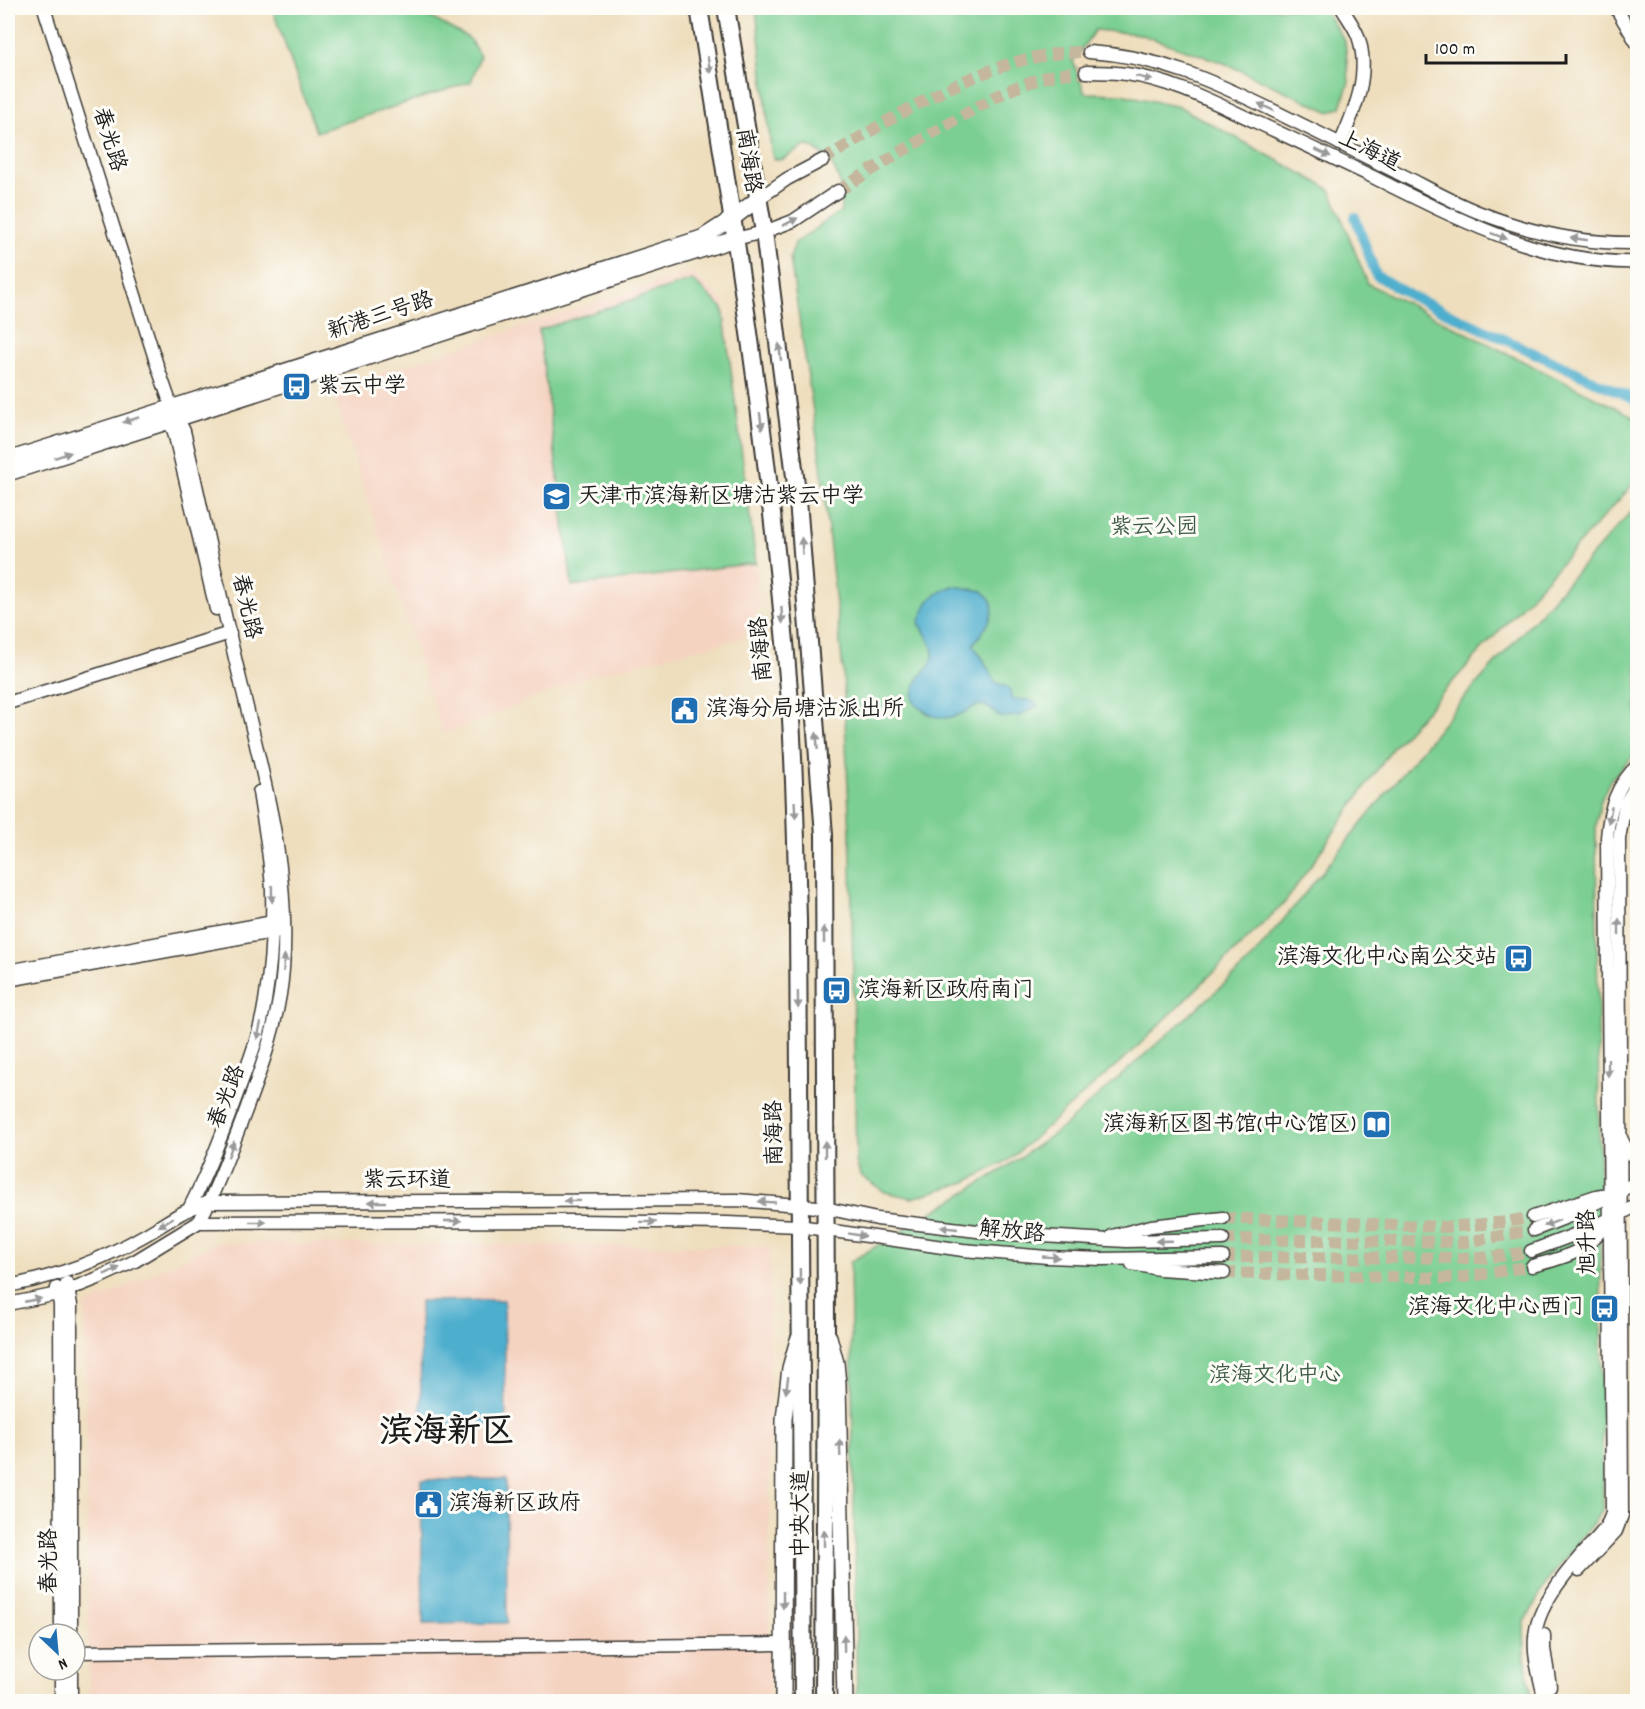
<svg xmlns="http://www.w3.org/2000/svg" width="1645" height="1709" viewBox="0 0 1645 1709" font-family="Dekko,'LXGW WenKai TC',sans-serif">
	<rect width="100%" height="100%" fill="#fdfcf7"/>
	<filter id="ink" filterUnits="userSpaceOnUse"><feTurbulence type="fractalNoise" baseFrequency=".0167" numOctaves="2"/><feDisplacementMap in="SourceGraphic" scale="12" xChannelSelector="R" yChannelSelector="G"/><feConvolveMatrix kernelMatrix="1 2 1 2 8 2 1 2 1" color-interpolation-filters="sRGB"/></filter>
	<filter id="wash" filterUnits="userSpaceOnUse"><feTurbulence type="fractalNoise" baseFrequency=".008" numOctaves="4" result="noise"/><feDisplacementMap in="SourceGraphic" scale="24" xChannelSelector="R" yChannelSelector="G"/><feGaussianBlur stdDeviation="1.35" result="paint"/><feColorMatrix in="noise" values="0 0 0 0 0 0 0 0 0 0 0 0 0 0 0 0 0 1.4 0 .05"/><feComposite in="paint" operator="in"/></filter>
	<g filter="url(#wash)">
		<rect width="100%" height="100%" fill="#eedebd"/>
		<!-- built -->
		<g fill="#f5d3c1">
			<polygon points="690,272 724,301 760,606 742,638 592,675 443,735 332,389"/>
			<polygon points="215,1243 770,1246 769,1701 89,1701 85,1306"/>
		</g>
		<!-- green -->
		<g fill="#7bcf93" stroke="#4c7658" stroke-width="1.5">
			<polygon points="272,8 413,8 469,38 480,56 471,82 316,132"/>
			<path d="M756 8H1323L1345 41 1349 82 1341 107 1330 112 1224 63 1139 34 1095 30 1073 61 1085 93 1121 94 1180 107 1330 189 1368 284 1637 418V480L1393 747 1286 901 1138 1046 1009 1160 966 1182 912 1198 885 1192 860 1175 856 1161 851 859 843 671 821 464 790 258 795 243 841 211C843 180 837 160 807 145L781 160 774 159 771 151Z"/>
			<polygon points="692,280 723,308 756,563 572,586 539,330"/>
			<polygon points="1637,505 1637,752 1610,780 1600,803 1596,828 1603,1510 1547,1582 1524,1624 1525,1659 1533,1701 857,1701 850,1262 1002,1170 1062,1128 1249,962 1463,699"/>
		</g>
		<!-- water -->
		<g fill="#4eaecd" stroke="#356574" stroke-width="1.5">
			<path d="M953 586 983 591C985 594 991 599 992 603 996 618 981 634 973 645L983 659 995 682 1009 688 1012 699 1030 700 1038 706 1019 716 1000 717C996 714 990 708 985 706 977 703 970 710 963 713 943 723 927 717 913 701 913 658 954 676 919 623 928 599 929 596 953 586Z"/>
			<polygon points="504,1300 506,1426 421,1427 420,1301"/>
			<polygon points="506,1479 507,1623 423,1624 421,1480"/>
		</g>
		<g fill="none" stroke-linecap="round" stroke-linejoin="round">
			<!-- canal -->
			<polyline stroke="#4eaecd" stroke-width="10" points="1355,217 1376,275 1411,296 1638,401"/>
		</g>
	</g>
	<g filter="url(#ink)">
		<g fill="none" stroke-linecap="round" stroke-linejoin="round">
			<!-- minor-tunnel -->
			<g stroke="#c4b79d" stroke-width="12" stroke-dasharray="12 6" stroke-linecap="butt">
				<path d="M823 160C899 114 997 49 1089 52"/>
				<path d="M838 191C873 169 908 147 945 126 991 99 1030 73 1086 72"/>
				<polyline points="1223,1218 1448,1227 1506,1222 1533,1217"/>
				<polyline points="1223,1239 1466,1242 1534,1230"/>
				<polyline points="1223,1257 1480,1258 1511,1255 1531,1251"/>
				<polyline points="1224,1273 1445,1278 1465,1277 1532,1266"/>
			</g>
			<defs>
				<g id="minor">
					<path d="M44 8 157 365 172 408 184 431C203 514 220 597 240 679 263 775 291 870 283 969 279 1024 259 1075 240 1126 227 1159 216 1191 199 1222"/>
					<polyline points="1616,8 1638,45"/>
					<path d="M1089 52C1158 56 1213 81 1274 111 1315 131 1355 151 1396 172 1423 185 1450 201 1478 212 1528 232 1583 244 1638 243"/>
					<path d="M1086 72C1099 72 1113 72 1126 74 1171 80 1213 102 1254 121 1295 140 1336 159 1377 179 1458 219 1544 265 1638 262"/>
					<path d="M1340 144C1355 110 1371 73 1358 36 1354 26 1347 17 1342 8"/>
					<polyline points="758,199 787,179 823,160"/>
					<polyline points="735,239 764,232 793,221 838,191"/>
					<polyline points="166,414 174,432 216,609"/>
					<polyline points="8,703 230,633"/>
					<polyline points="8,971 278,921"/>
					<polyline points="8,980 278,931"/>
					<polyline points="1621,1138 1628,1152 1638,1161"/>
					<path d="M190 1207C207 1173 221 1138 234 1102 246 1069 260 1036 265 1001 271 966 273 928 272 892 271 859 264 826 259 792"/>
					<polyline points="1533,1217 1596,1196 1602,1195"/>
					<polyline points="1534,1230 1567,1217 1638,1182"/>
					<polyline points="1112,1236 1151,1226 1223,1218"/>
					<polyline points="1531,1251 1587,1230 1638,1205"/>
					<polyline points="1132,1264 1159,1269 1224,1273"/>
					<path d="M1532 1266C1568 1257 1587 1252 1608 1221"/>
					<polyline points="67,1283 71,1305 71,1634"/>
					<path d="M8 1286C56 1277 102 1260 145 1235 168 1222 183 1209 210 1202L737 1200 799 1205 825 1208 877 1219 994 1233 1126 1241 1223 1239"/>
					<polyline points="57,1288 60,1305 61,1634"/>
					<polyline points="8,1304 58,1294 96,1279 135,1261 199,1222 577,1221 727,1223 799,1226 963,1250 1047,1257 1102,1259 1223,1257"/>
					<polyline points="1579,1570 1616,1531 1622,1515 1619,839 1625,804 1638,782"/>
					<polyline points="1544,1635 1544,1649 1550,1686"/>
					<polyline points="75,1652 783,1644"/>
					<polyline points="61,1670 61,1702"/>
					<polyline points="71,1670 71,1702"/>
					<path d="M1545 1702C1541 1681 1533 1658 1535 1637 1537 1607 1564 1575 1583 1553 1594 1540 1608 1530 1612 1512L1607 838C1609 810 1616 785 1638 765"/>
				</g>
				<g id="major">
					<polyline points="8,460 702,238 733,218 758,199"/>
					<polyline points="8,473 735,239"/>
					<polyline points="829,1337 836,1363 838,1384 845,1702"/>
					<polyline points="783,1702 784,1419 790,1368 798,1340"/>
				</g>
				<g id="highway">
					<path d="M699 8C736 234 771 461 789 690 795 766 796 843 798 920L803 1702"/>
					<polyline points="726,8 764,232 798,500 824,835 826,1328 824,1702"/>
				</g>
			</defs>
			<!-- minor casing -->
			<use href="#minor" stroke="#3c3934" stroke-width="15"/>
			<!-- major casing -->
			<use href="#major" stroke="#3c3934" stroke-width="18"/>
			<!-- highway casing -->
			<use href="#highway" stroke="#3c3934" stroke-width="20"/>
			<!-- minor -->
			<use href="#minor" stroke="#fff" stroke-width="12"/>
			<!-- major -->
			<use href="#major" stroke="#fff" stroke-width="15"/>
			<!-- highway -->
			<use href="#highway" stroke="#fff" stroke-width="16"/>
		</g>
		<!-- one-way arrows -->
		<defs><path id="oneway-solid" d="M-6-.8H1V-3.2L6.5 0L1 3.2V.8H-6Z" transform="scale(1.5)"/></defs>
		<g fill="#999">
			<use href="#oneway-solid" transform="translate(709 65) rotate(81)"/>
			<use href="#oneway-solid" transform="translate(1144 78) rotate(14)"/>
			<use href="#oneway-solid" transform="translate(1266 107) rotate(-154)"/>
			<use href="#oneway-solid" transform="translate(1323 153) rotate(25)"/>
			<use href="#oneway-solid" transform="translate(790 222) rotate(-27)"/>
			<use href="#oneway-solid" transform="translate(1499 236) rotate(20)"/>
			<use href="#oneway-solid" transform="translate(1579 239) rotate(-172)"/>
			<use href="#oneway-solid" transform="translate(780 352) rotate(-97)"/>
			<use href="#oneway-solid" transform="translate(131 420) rotate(162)"/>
			<use href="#oneway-solid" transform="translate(761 421) rotate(82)"/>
			<use href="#oneway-solid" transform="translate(63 455) rotate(-18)"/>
			<use href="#oneway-solid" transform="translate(802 546) rotate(-94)"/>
			<use href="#oneway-solid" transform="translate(782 615) rotate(85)"/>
			<use href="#oneway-solid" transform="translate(817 741) rotate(-94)"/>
			<use href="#oneway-solid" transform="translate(795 810) rotate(87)"/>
			<use href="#oneway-solid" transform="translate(1610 815) rotate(101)"/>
			<use href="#oneway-solid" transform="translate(272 894) rotate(89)"/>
			<use href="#oneway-solid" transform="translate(1619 927) rotate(-90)"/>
			<use href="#oneway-solid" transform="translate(824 935) rotate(-90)"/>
			<use href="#oneway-solid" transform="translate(284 963) rotate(-86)"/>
			<use href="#oneway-solid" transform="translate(798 1000) rotate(89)"/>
			<use href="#oneway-solid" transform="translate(259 1031) rotate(103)"/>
			<use href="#oneway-solid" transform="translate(1608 1068) rotate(90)"/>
			<use href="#oneway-solid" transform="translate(231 1149) rotate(-69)"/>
			<use href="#oneway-solid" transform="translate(825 1149) rotate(-90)"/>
			<use href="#oneway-solid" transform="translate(572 1201) rotate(179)"/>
			<use href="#oneway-solid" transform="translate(377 1202) rotate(180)"/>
			<use href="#oneway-solid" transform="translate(767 1202) rotate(-177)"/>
			<use href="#oneway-solid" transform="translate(453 1221)"/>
			<use href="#oneway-solid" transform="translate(166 1222) rotate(148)"/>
			<use href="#oneway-solid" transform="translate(258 1222)"/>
			<use href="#oneway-solid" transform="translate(648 1222) rotate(1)"/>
			<use href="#oneway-solid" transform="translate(1552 1223) rotate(159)"/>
			<use href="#oneway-solid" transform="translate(949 1228) rotate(-174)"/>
			<use href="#oneway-solid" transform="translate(857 1235) rotate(10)"/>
			<use href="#oneway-solid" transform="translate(1164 1241) rotate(178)"/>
			<use href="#oneway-solid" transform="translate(1051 1257) rotate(3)"/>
			<use href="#oneway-solid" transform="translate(112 1271) rotate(-24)"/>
			<use href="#oneway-solid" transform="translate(800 1277) rotate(89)"/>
			<use href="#oneway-solid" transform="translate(33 1300) rotate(-11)"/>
			<use href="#oneway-solid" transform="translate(787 1385) rotate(98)"/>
			<use href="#oneway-solid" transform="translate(840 1448) rotate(-92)"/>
			<use href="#oneway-solid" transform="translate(824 1538) rotate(-90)"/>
			<use href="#oneway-solid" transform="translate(783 1600) rotate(90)"/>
			<use href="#oneway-solid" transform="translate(844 1643) rotate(-91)"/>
		</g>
	</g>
	<!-- icons -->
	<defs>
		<symbol id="bus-square" viewBox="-11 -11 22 22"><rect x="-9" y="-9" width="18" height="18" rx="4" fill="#1f6fb2" stroke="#fdfcf7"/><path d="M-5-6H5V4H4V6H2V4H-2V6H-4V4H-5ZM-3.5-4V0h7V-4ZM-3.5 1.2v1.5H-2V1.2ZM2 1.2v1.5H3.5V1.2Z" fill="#fff"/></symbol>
		<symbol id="school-square" viewBox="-11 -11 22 22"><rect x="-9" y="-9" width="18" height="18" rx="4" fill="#1f6fb2" stroke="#fdfcf7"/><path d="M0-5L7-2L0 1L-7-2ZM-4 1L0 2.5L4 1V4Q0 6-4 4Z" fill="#fff"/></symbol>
		<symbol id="civic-square" viewBox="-11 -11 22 22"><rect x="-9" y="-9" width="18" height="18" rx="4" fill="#1f6fb2" stroke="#fdfcf7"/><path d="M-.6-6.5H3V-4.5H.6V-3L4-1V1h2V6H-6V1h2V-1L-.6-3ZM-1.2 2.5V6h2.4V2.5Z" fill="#fff"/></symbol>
		<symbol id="library-square" viewBox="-11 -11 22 22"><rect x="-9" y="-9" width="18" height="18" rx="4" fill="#1f6fb2" stroke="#fdfcf7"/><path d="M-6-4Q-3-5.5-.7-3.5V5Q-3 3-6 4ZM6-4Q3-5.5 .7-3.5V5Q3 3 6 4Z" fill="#fff"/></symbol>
	</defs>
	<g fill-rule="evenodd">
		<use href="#bus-square" x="280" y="370" width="33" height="33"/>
		<use href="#school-square" x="540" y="480" width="33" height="33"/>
		<use href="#civic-square" x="668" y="694" width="33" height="33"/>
		<use href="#bus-square" x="1502" y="942" width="33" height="33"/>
		<use href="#bus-square" x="820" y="974" width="33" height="33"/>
		<use href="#library-square" x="1360" y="1108" width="33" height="33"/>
		<use href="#bus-square" x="1588" y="1292" width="33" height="33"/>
		<use href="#civic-square" x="412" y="1488" width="33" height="33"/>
	</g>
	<g text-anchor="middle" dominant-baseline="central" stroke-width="6" stroke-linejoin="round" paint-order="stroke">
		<!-- street labels -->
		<g font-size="22" fill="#1c1c1c" stroke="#fdfcf7">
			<text transform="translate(108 140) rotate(73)">春光路</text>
			<text transform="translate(1369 152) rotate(26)">上海道</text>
			<text transform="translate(747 161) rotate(81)">南海路</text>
			<text transform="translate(381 317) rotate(-18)">新港三号路</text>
			<text transform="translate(245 607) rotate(77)">春光路</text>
			<text transform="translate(763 649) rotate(-95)">南海路</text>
			<text transform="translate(228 1097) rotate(-69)">春光路</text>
			<text transform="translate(776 1133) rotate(-91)">南海路</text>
			<text x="407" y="1181">紫云环道</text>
			<text transform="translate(1012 1233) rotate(5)">解放路</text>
			<text transform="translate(1589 1242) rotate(-91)">旭升路</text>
			<text transform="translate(802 1514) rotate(-90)">中央大道</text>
			<text transform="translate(50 1561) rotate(-90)">春光路</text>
		</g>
		<!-- poi labels -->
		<g font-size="22" fill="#1c1c1c" stroke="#fdfcf7" text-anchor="start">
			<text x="318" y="387">紫云中学</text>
			<text x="578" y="497">天津市滨海新区塘沽紫云中学</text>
			<text x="706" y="710">滨海分局塘沽派出所</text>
			<text x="1497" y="958" text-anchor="end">滨海文化中心南公交站</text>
			<text x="858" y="991">滨海新区政府南门</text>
			<text x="1356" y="1125" text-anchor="end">滨海新区图书馆(中心馆区)</text>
			<text x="1584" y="1308" text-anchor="end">滨海文化中心西门</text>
			<text x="449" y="1504">滨海新区政府</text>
		</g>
		<!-- park labels -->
		<g font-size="22" fill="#3d5b46" stroke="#fdfcf7">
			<text x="1154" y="528">紫云公园</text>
			<text x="1275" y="1376">滨海文化中心</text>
		</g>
		<!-- town labels -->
		<g font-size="34" font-weight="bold" fill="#1c1c1c" stroke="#fdfcf7">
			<text x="447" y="1434">滨海新区</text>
		</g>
	</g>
	<!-- margin -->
	<rect width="1645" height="1709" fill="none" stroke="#fdfcf7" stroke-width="30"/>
	<!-- north arrow -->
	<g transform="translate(57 1652) rotate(154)"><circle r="28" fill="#fdfcf7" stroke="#a3a29f" stroke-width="1.5"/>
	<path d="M0-4.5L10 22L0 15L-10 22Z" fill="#1f6fb2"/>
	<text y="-9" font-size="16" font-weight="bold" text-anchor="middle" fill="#1c1c1c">N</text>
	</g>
	<!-- scale -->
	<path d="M1426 54v9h140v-9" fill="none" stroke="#1c1c1c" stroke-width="3"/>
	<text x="1435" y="54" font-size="18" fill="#1c1c1c" stroke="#fdfcf7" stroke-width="4.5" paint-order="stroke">100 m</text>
</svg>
